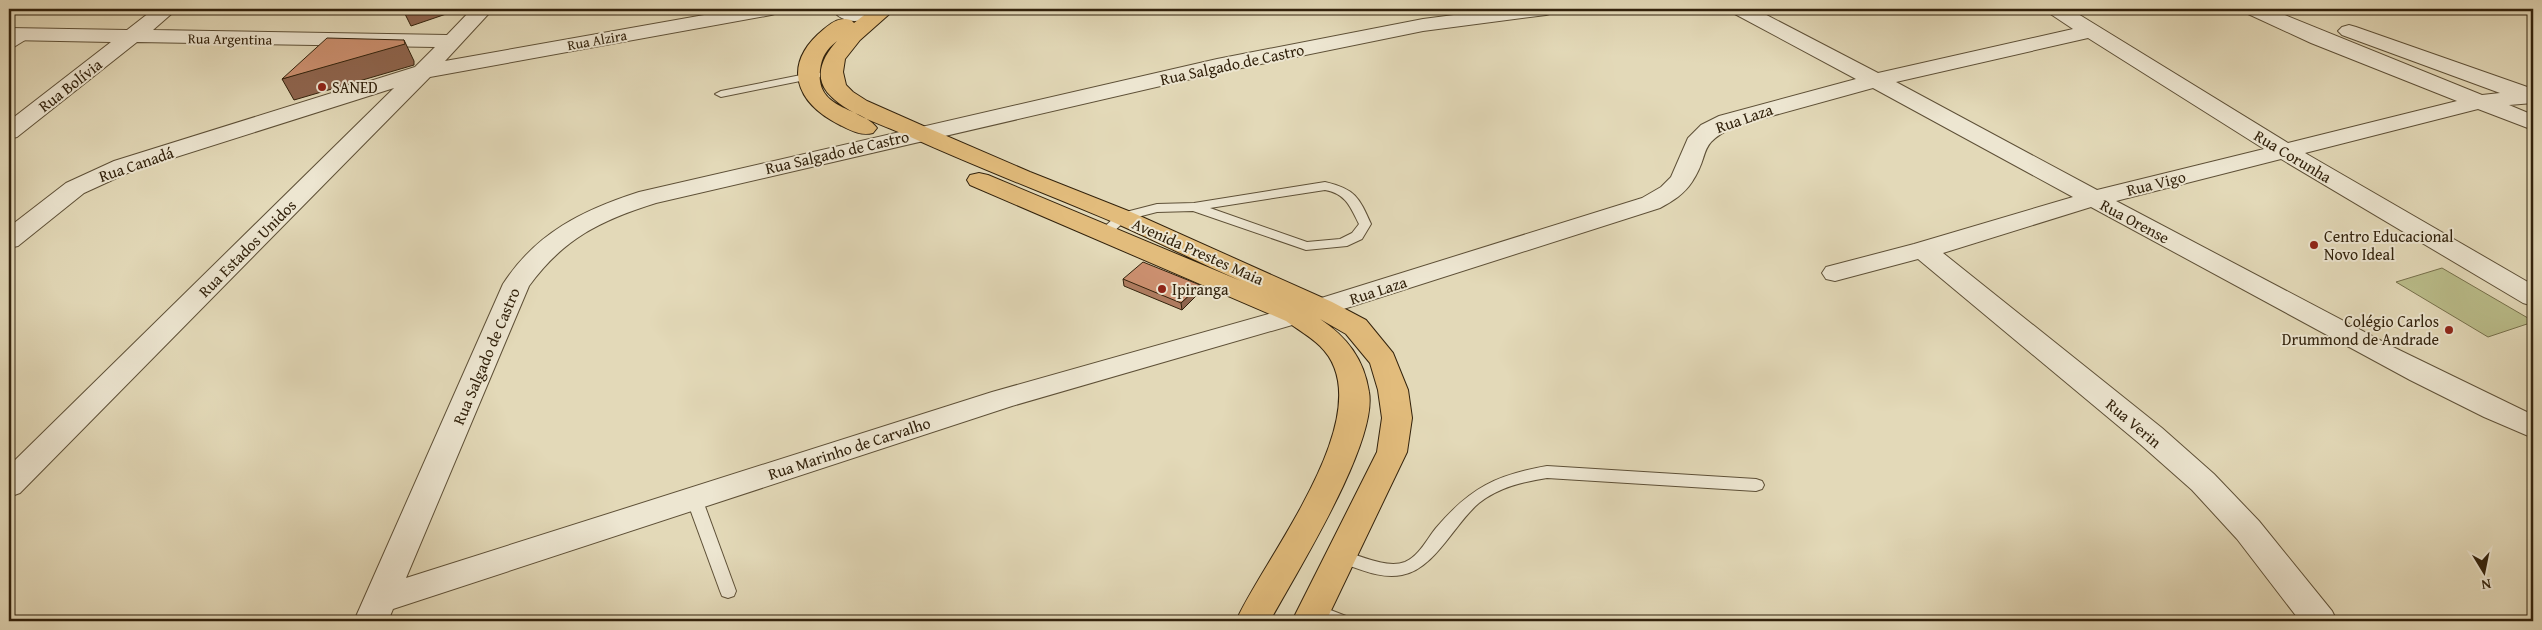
<svg xmlns="http://www.w3.org/2000/svg" width="2542" height="630" viewBox="0 0 2542 630" font-family="'Gentium Book Plus',serif">
	<rect width="100%" height="100%" fill="#e3d9b8"/>
	<filter id="stains"><feTurbulence type="fractalNoise" baseFrequency=".004" numOctaves="4"/><feColorMatrix values="0 0 0 0 .2 0 0 0 0 .09 0 0 0 0 .02 0 0 0 .5 -.17"/></filter>
	<radialGradient id="worn" r=".72"><stop offset=".6" stop-color="#630" stop-opacity="0"/><stop offset="1" stop-color="#630" stop-opacity=".3"/></radialGradient>
	<!-- green -->
	<polygon fill="#babd8a" stroke="#76704b" points="2442,268 2533,321 2533,322 2488,337 2396,282"/>
	<g fill="none" stroke-linecap="round" stroke-linejoin="round">
		<defs>
			<g id="lane">
				<polygon points="26,32 31,35 30,37 9,50 9,42"/>
				<polygon points="816,72 820,73 820,77 721,97 715,94 721,91"/>
				<path d="M1325 182C1355 189 1359 197 1371 224L1362 239 1347 246 1306 250 1193 211 1157 212 1126 220 1109 236H1099L1098 233 1118 214 1157 204 1194 203ZM1325 190C1346 194 1350 206 1359 224L1352 233 1340 239 1307 242 1210 208Z"/>
				<path d="M1547 466 1756 479 1762 481 1764 485 1762 489 1756 491 1547 478C1523 482 1499 487 1479 503 1454 524 1435 569 1402 575 1380 580 1356 567 1335 561L1333 556 1335 551 1341 550C1359 555 1386 569 1405 562 1419 556 1427 539 1436 528 1470 488 1496 475 1547 466Z"/>
				<polygon points="694,492 700,494 702,498 736,591 734,596 728,598 722,596 720,591 686,498 688,494"/>
				<polygon points="1315,604 1346,616 1348,621 1322,621 1309,616 1306,611 1309,606"/>
			</g>
			<g id="street">
				<polygon points="154,9 177,9 153,30 447,35 472,9 493,9 445,61 738,9 781,9 778,13 771,15 430,77 20,493 9,497 9,466 394,88 132,171 84,193 18,246 9,248 9,227 66,183 114,161 415,67 435,47 137,42 17,137 9,139 9,121 111,42 9,40 9,28 127,30"/>
				<path d="M832 9H857L865 16 862 20C851 23 838 19 832 9Z"/>
				<path d="M1500 9H1556L1553 13 1546 15 1423 31 1217 73 656 203C601 220 563 239 529 286L406 578 992 392 1286 309 1642 198 1661 187 1671 177 1688 138 1701 125 1719 116 1856 79 1733 13 1730 9H1755L1878 73 2073 29 2049 13 2046 9H2070L2288 143 2457 101 2311 43 2246 13 2243 9H2270L2482 95 2500 93 2342 35 2338 31 2342 27 2349 25 2356 27 2533 89V103L2509 105 2533 115V130L2478 109 2305 153 2533 285V306L2523 303 2281 159 2116 201 2393 347 2533 415V438L2484 417 2410 380 2091 207 1943 253 2162 428 2214 474 2259 521 2332 611 2337 621H2300L2237 539 2192 490 2140 444 1918 259 1835 281 1826 279 1822 273 1826 267 1914 244 2073 197 1873 88 1735 126C1695 146 1712 152 1692 182 1684 194 1673 201 1660 208L1306 321 1012 406 393 609 388 621H354L503 284C536 233 583 210 639 192L1217 59 1423 19ZM2088 38 2264 149 2097 190 1896 82Z"/>
			</g>
			<path id="primary" d="M872 9H895L860 40 845 59 843 72 846 85 853 92 867 101 928 128 1030 172 1131 212 1332 302 1366 320 1393 353 1408 390 1412 418 1407 452 1326 621H1292L1377 452 1382 418 1378 390 1370 363 1346 334 1320 319C1347 337 1364 359 1369 392 1378 443 1296 573 1270 621H1236C1263 559 1386 410 1320 346 1311 337 1297 329 1286 321L970 185 967 180 970 175 979 173 988 175 1241 281C1198 262 1156 241 1113 222 1044 193 974 166 906 135 880 124 846 114 827 92 813 74 825 54 837 41 826 50 822 56 820 70 815 111 862 107 877 128L873 133C861 136 852 131 840 125 795 103 781 64 824 29 833 22 839 17 851 20L854 23Z"/>
		</defs>
		<!-- lane casing -->
		<use href="#lane" stroke="#5e5037" stroke-width="2"/>
		<!-- street casing -->
		<use href="#street" stroke="#5e5037" stroke-width="2"/>
		<!-- primary casing -->
		<use href="#primary" stroke="#32220c" stroke-width="2"/>
		<!-- lane -->
		<use href="#lane" fill="#ede6d1" fill-rule="evenodd"/>
		<!-- street -->
		<use href="#street" fill="#ede6d1" fill-rule="evenodd"/>
		<!-- primary -->
		<use href="#primary" fill="#e2bc7c" fill-rule="evenodd"/>
	</g>
	<!-- wall -->
	<polygon fill="#af7c60" stroke="#32220c" points="1123,279 1200,292 1182,310 1124,286"/>
	<!-- shaded-wall -->
	<g fill="#8f654e" stroke="#32220c">
		<polygon points="422,9 458,9 455,11 411,26 405,14"/>
		<polygon points="404,40 414,61 414,65 294,100 282,79"/>
		<polygon points="1200,285 1200,292 1182,310 1181,303"/>
	</g>
	<!-- building -->
	<g fill="#cc9070" stroke="#32220c">
		<polygon points="411,9 422,9 405,14"/>
		<polygon points="327,38 404,40 405,44 282,79"/>
		<polygon points="1143,262 1200,285 1181,303 1123,279"/>
	</g>
	<!-- markers -->
	<g fill="#8f2418" stroke="#ede6d1" stroke-width="2">
		<circle cx="322" cy="87" r="5"/>
		<circle cx="2314" cy="245" r="5"/>
		<circle cx="1162" cy="289" r="5"/>
		<circle cx="2449" cy="330" r="5"/>
	</g>
	<g text-anchor="middle" dominant-baseline="central" stroke-width="4" stroke-linejoin="round" paint-order="stroke">
		<!-- far-street labels -->
		<g font-size="14" fill="#32220c" stroke="#ede6d1">
			<text transform="translate(230 39) rotate(1)">Rua Argentina</text>
			<text transform="translate(597 40) rotate(-10)">Rua Alzira</text>
		</g>
		<!-- street labels -->
		<g font-size="16" fill="#32220c" stroke="#ede6d1">
			<text transform="translate(1232 64) rotate(-12)">Rua Salgado de Castro</text>
			<text transform="translate(70 85) rotate(-38)">Rua Bolívia</text>
			<text transform="translate(1744 118) rotate(-19)">Rua Laza</text>
			<text transform="translate(837 152) rotate(-13)">Rua Salgado de Castro</text>
			<text transform="translate(2293 156) rotate(31)">Rua Corunha</text>
			<text transform="translate(136 164) rotate(-19)">Rua Canadá</text>
			<text transform="translate(2156 183) rotate(-14)">Rua Vigo</text>
			<text transform="translate(2135 221) rotate(28)">Rua Orense</text>
			<text transform="translate(247 248) rotate(-45)">Rua Estados Unidos</text>
			<text transform="translate(1198 251) rotate(24)">Avenida Prestes Maia</text>
			<text transform="translate(1378 290) rotate(-18)">Rua Laza</text>
			<text transform="translate(486 356) rotate(-67)">Rua Salgado de Castro</text>
			<text transform="translate(2134 423) rotate(40)">Rua Verin</text>
			<text transform="translate(849 448) rotate(-18)">Rua Marinho de Carvalho</text>
		</g>
		<!-- poi labels -->
		<g font-size="16" fill="#32220c" stroke="#ede6d1" text-anchor="start">
			<text x="332" y="87">SANED</text>
			<text x="2324" y="236">Centro Educacional<tspan x="2324" dy="18">Novo Ideal</tspan></text>
			<text x="1172" y="289">Ipiranga</text>
			<text x="2439" y="321" text-anchor="end">Colégio Carlos<tspan x="2439" dy="18">Drummond de Andrade</tspan></text>
		</g>
	</g>
	<!-- margin -->
	<rect width="2542" height="630" fill="none" stroke="#e3d9b8" stroke-width="30"/>
	<rect x="10" y="10" width="2522" height="610" fill="none" stroke="#32220c" stroke-width="2.5"/>
	<rect x="15" y="15" width="2512" height="600" fill="none" stroke="#32220c"/>
	<!-- north arrow -->
	<g transform="translate(2484 572) rotate(170)" stroke="#ede6d1" stroke-width="4" paint-order="stroke">
	<path d="M0-4L9 19L0 12L-9 19Z" fill="#32220c"/>
	<text y="-8" font-size="14" font-weight="bold" text-anchor="middle" fill="#32220c">N</text>
	</g>
	<rect width="100%" height="100%" filter="url(#stains)"/>
	<rect width="100%" height="100%" fill="url(#worn)"/>
</svg>
